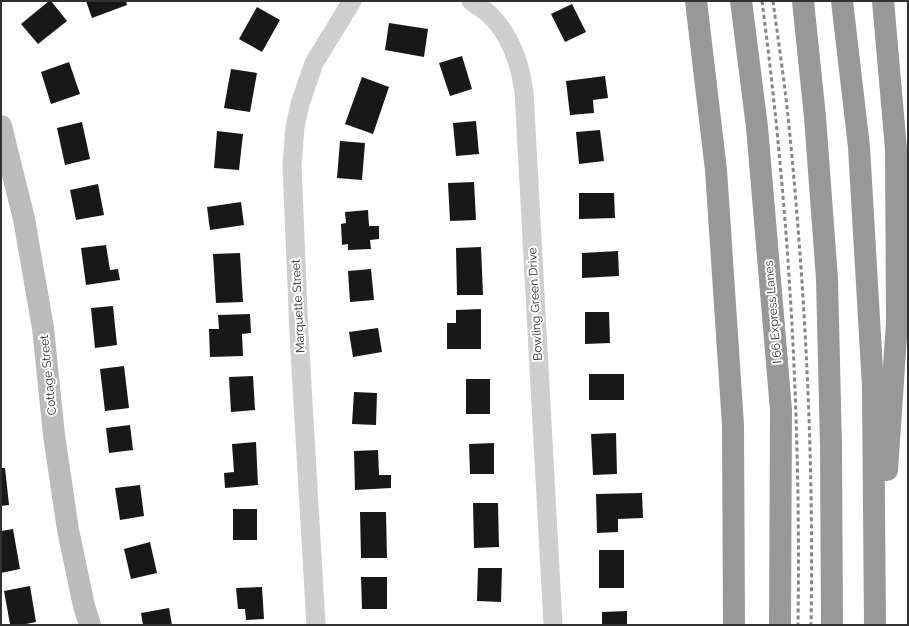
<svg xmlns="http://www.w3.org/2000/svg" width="909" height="626" viewBox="0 0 909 626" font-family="Raleway,sans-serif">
	<rect width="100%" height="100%" fill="#fff"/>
	<!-- building -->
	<g fill="#181818">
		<polygon points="49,1 51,1 67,21 38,44 21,24"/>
		<polygon points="86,1 126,1 127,5 92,18"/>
		<polygon points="572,4 586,32 565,42 551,14"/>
		<polygon points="257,7 280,20 262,52 239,39"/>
		<polygon points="389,23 428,29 424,57 385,50"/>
		<polygon points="462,56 472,89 450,96 439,63"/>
		<polygon points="69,62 80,94 51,104 41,72"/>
		<polygon points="231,69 257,73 250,112 224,108"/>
		<polygon points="605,76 608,98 593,100 594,113 570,115 566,81"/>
		<polygon points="362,77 389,87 373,134 345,124"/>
		<polygon points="476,121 479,154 456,156 453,123"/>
		<polygon points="82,122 90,159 65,165 57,128"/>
		<polygon points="600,130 604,161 579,164 576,132"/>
		<polygon points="217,131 243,134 239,170 214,168"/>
		<polygon points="340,141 365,143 362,180 337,178"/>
		<polygon points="474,182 476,220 450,221 448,183"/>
		<polygon points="98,184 104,215 76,220 70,190"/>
		<polygon points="579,193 614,193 615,218 579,219"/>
		<polygon points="241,202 244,225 210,230 207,207"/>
		<polygon points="368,210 369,226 379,226 379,239 370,240 371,249 348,250 348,244 342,245 341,224 346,223 345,212"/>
		<polygon points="106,245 110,270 118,269 120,280 86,285 81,248"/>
		<polygon points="481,247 483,295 457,295 456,248"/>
		<polygon points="618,251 619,276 582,278 582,253"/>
		<polygon points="240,253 243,302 216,303 213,254"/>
		<polygon points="371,269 374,300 350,302 348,271"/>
		<polygon points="113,306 117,345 95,348 91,308"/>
		<polygon points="481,309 481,349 447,349 447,323 456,323 456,310"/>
		<polygon points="585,312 609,312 610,343 585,344"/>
		<polygon points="250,314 251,333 242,334 243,356 210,357 209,329 219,329 218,315"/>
		<polygon points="378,328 382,352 353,357 349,332"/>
		<polygon points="124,366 129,408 105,411 100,369"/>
		<rect x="589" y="374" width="35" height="26"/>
		<polygon points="253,376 255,410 231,412 229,377"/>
		<rect x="466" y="379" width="24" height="35"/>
		<polygon points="354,392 377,393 376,425 352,424"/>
		<polygon points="130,425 133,450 109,453 106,428"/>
		<polygon points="616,433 617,474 593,475 591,434"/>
		<polygon points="256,442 258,485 225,488 224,473 234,472 232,444"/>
		<polygon points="494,443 494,474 470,474 469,444"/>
		<polygon points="378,450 379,475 391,475 391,488 355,490 354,451"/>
		<polygon points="1,468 5,468 9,505 1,506"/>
		<polygon points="140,485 144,516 120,520 115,488"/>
		<polygon points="642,493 643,518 618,519 618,532 597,533 596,494"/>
		<polygon points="473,503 498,503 499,547 474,548"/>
		<rect x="233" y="509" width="24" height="31"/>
		<polygon points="360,512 386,512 387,558 361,558"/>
		<polygon points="13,529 20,569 1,573 1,531"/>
		<polygon points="150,542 157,573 131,579 124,549"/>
		<rect x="599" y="550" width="25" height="38"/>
		<polygon points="478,568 502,568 501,602 477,601"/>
		<polygon points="361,577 387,577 387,609 362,609"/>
		<polygon points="30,586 36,622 26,624 27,625 6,625 10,624 4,591"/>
		<polygon points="262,587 264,619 246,620 245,609 238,609 236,588"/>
		<polygon points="169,608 172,625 143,625 141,613"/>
		<polygon points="627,611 627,625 602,625 602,612"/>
	</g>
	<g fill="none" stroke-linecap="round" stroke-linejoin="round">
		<!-- street -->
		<g stroke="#cecece" stroke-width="19">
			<path d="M471 1C477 5 483 9 489 14 511 35 520 63 524 92L553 625"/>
			<polyline points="316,625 299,334 292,165 295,127 300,104 314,63 352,1"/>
		</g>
		<!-- secondary -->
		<polyline stroke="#bbb" stroke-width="22" points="1,126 24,219 43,328 54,435 68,530 84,606 90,625"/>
		<!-- highway -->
		<g stroke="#989898" stroke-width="22">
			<polyline points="696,1 716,170 733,425 734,625"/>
			<polyline points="741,1 757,127 781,410 780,625"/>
			<polyline points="803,1 815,117 827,279 831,446 832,625"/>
			<polyline points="842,1 859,147 873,387 875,625"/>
			<polyline points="883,1 896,149 897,322 887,470"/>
		</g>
		<!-- rail -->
		<g stroke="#868686" stroke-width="3" stroke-dasharray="4 3" stroke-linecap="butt">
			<path d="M762 1C789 208 801 416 798 625"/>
			<path d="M773 1C778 39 784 78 788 116 805 285 814 455 811 625"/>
		</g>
	</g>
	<g text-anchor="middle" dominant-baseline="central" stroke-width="4" stroke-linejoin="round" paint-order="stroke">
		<!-- street labels -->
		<g font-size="12" fill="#313131" stroke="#fff">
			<text transform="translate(535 304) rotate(-93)">Bowling Green Drive</text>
			<text transform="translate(298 306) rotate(-93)">Marquette Street</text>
			<text transform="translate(773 312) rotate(-95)">I 66 Express Lanes</text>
			<text transform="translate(48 375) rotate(-96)">Cottage Street</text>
		</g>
	</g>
	<!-- border -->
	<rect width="909" height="626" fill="none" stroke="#313131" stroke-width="4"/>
</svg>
